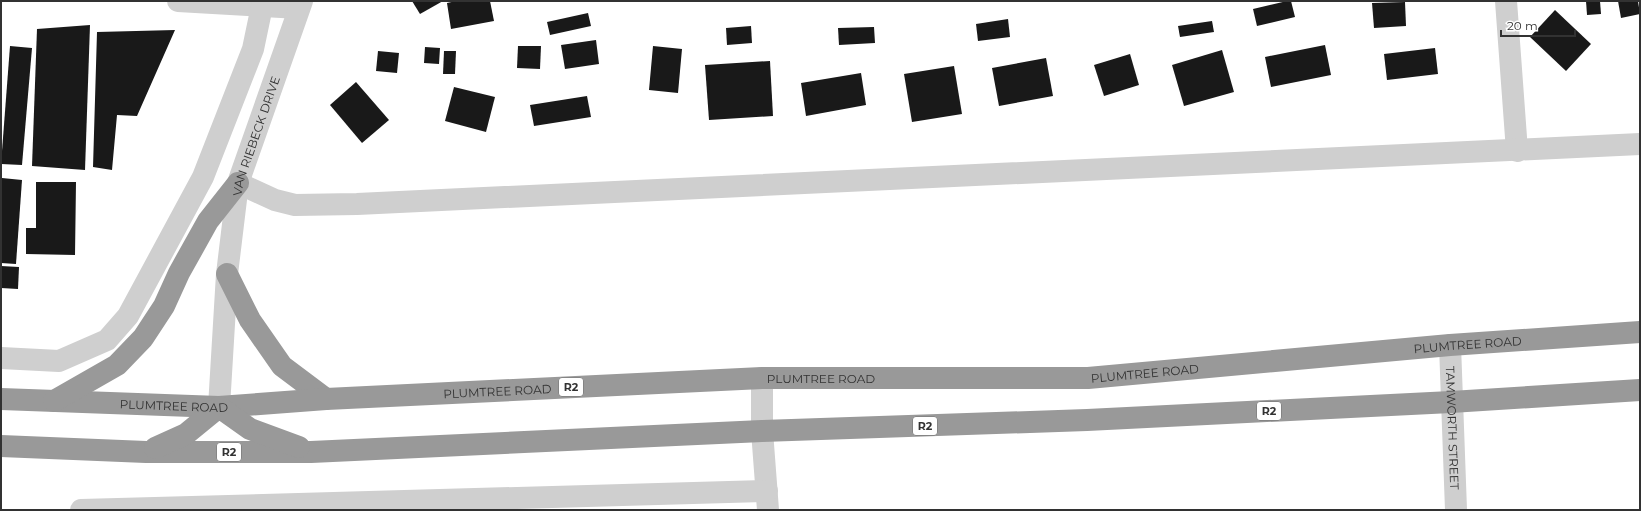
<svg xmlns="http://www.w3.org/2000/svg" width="1641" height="511" viewBox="0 0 1641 511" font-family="Montserrat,sans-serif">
	<rect width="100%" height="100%" fill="#fff"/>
	<!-- building -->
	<g fill="#191919">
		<polygon points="412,1 443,1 420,14"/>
		<polygon points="456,1 490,1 494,21 451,29 447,3"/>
		<polygon points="1287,1 1291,1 1295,17 1257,26 1253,9"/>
		<polygon points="1586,1 1600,1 1601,14 1587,15"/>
		<polygon points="1618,1 1638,1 1640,14 1621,18"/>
		<polygon points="1405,2 1406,26 1374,28 1372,3"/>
		<polygon points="1555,10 1591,44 1566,71 1530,37"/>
		<polygon points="588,13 591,26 550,35 547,22"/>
		<polygon points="1008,19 1010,37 978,41 976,24"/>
		<polygon points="1212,21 1214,32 1180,37 1178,26"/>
		<polygon points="90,25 85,170 32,166 37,29"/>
		<polygon points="751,26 752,43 727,45 726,28"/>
		<polygon points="874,27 875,43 839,45 838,28"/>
		<polygon points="175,30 137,116 117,115 112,170 93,167 97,32"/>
		<polygon points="596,40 599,64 565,69 561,45"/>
		<polygon points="1325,45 1331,75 1271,87 1265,57"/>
		<polygon points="10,46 32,48 22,165 1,164"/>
		<polygon points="518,46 541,46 540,69 517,68"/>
		<polygon points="653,46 682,49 678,93 649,90"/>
		<polygon points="425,47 440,48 439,64 424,63"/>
		<polygon points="1435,48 1438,74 1387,80 1384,54"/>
		<polygon points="1222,50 1234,92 1184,106 1172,65"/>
		<polygon points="378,51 399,53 397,73 376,71"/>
		<polygon points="444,51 456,51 455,74 443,74"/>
		<polygon points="1130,54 1139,85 1104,96 1094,65"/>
		<polygon points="1046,58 1053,96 999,106 992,68"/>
		<polygon points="770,61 773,116 709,120 705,65"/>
		<polygon points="954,66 962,114 912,122 904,74"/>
		<polygon points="861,73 866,105 806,116 801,83"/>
		<polygon points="356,82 389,120 362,143 330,105"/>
		<polygon points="454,87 495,97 486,132 445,121"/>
		<polygon points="587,96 591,117 534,126 530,105"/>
		<polygon points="2,178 22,180 16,264 1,263"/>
		<polygon points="36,182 76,182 75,255 26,254 26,228 36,228"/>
		<polygon points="1,266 19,267 18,289 1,288"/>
	</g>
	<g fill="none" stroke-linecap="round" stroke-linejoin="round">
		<!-- minor -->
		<g stroke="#cfcfcf" stroke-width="22">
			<polyline points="178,1 299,8"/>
			<polyline points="1506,1 1517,151"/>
			<polyline points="238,183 275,200 295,205 357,204 1640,144"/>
			<path id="s1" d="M1450 345 1456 510"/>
			<polyline points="1,358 59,361 107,340 128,316 203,177 253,49 262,6"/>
			<polyline points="762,378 762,431 768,510"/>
			<path id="s2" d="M219 407 227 274 238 183 302 1"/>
			<polyline points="81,510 767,491"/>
		</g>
		<!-- highway -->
		<g stroke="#999" stroke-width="22">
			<polyline points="227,274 250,320 282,366 326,399"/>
			<path id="s3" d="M1 399 219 407 326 399 762 378H1088L1450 345 1640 332"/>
			<polyline points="54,401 117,365 143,338 164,306 179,273 208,221 238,183"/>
			<polyline points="1,446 146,452 311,452 762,431 1087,420 1451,402 1640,390"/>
			<polyline points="155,448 186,434 219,407 250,429 299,447"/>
		</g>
	</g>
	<g text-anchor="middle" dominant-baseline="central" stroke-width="4" stroke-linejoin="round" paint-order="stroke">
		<!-- shield labels -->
		<g fill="#fff" stroke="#707070" stroke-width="1">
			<rect x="559" y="378" width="24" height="18" rx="3"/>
			<rect x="1257" y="402" width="24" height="18" rx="3"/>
			<rect x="913" y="417" width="24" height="18" rx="3"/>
			<rect x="217" y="443" width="24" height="18" rx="3"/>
		</g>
		<g font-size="11" font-weight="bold" fill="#323232">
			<text x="571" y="387">R2</text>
			<text x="1269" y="411">R2</text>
			<text x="925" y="426">R2</text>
			<text x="229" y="452">R2</text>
		</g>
		<!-- street labels -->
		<g font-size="12" fill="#323232" stroke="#fff">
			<text stroke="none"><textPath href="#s2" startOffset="275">VAN RIEBECK DRIVE</textPath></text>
			<text stroke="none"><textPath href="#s3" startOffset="1469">PLUMTREE ROAD</textPath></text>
			<text stroke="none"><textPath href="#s3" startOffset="1145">PLUMTREE ROAD</textPath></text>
			<text stroke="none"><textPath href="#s3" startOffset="821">PLUMTREE ROAD</textPath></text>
			<text stroke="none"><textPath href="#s3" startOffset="497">PLUMTREE ROAD</textPath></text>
			<text stroke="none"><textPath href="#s3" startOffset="173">PLUMTREE ROAD</textPath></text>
			<text stroke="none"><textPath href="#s1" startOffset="83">TAMWORTH STREET</textPath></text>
		</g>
	</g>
	<!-- border -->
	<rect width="1641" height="511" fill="none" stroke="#323232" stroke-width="4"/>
	<!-- scale -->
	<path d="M1501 30v6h74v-6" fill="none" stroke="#323232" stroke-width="2"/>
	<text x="1507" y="30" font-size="12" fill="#323232" stroke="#ffffff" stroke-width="3" paint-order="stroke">20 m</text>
</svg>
